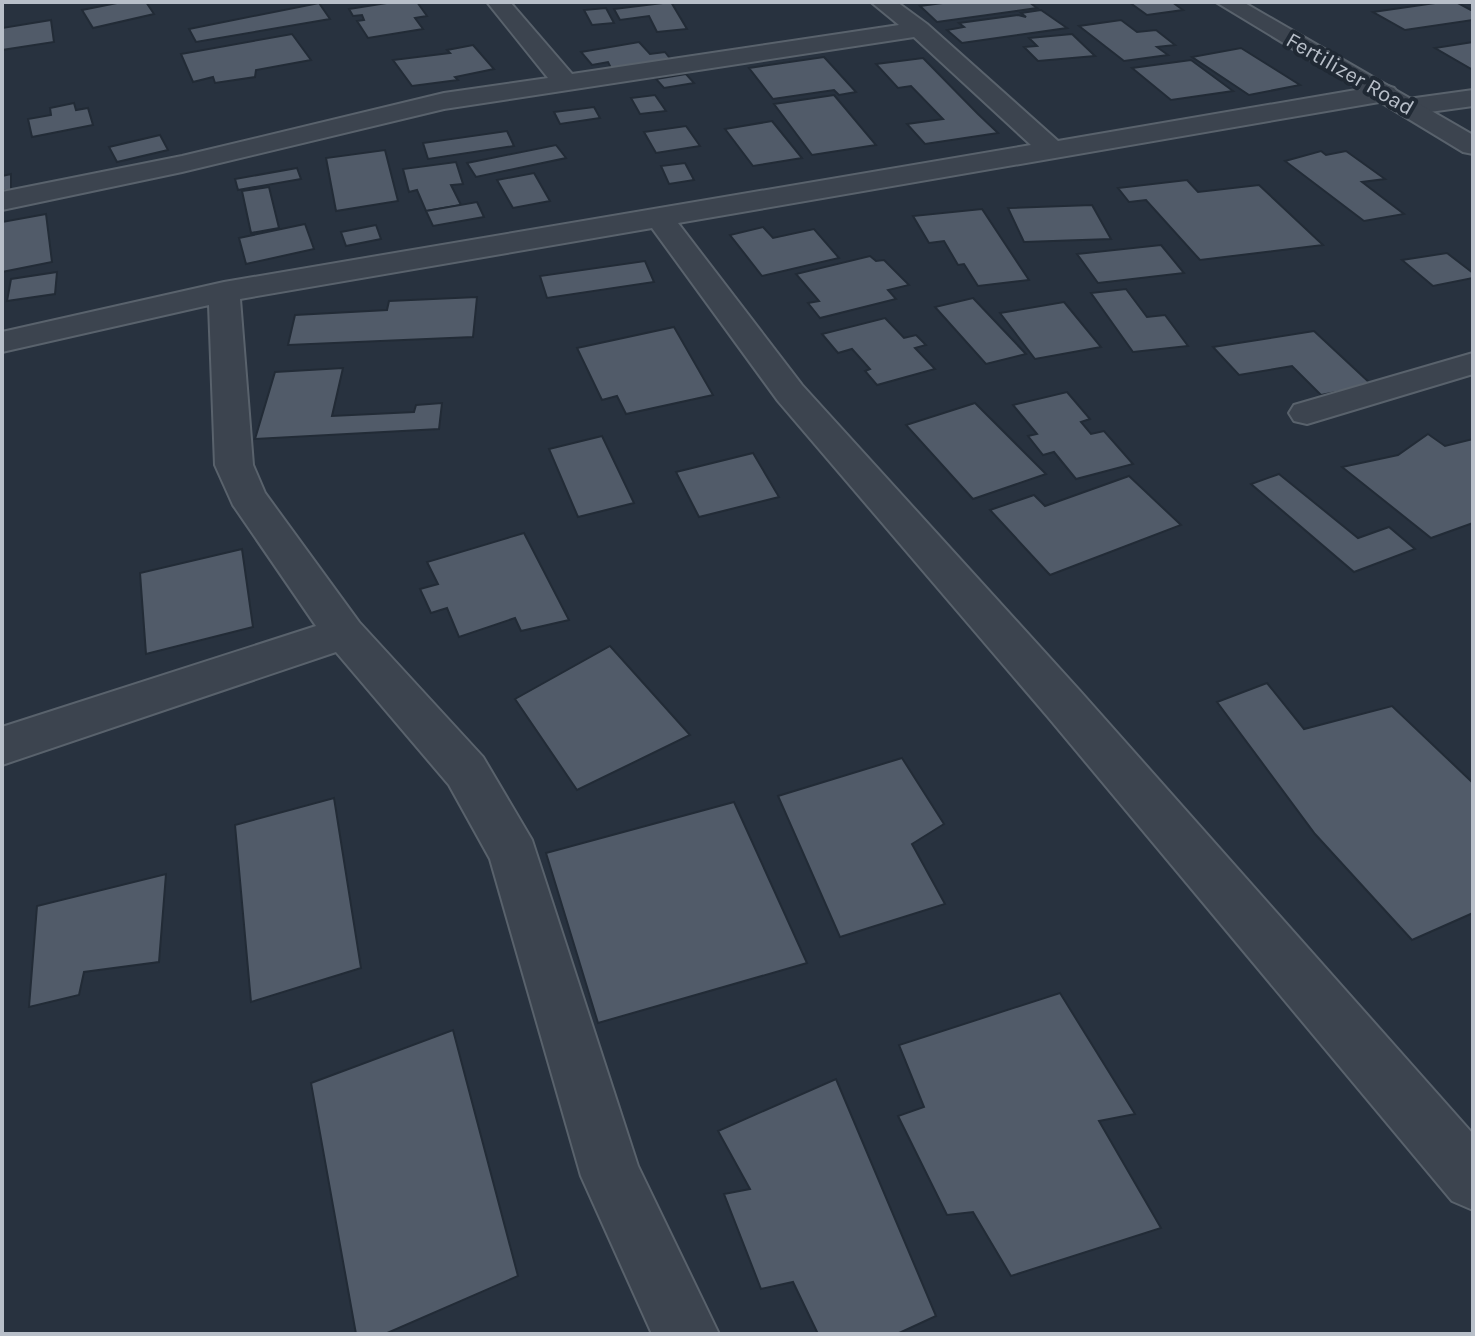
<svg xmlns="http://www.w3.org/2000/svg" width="1475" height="1336" viewBox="0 0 1475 1336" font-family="Karla,sans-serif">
	<rect width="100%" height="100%" fill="#28323f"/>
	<!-- building -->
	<g fill="#515b69" stroke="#222b36" stroke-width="2">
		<polygon points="122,2 146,2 154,14 93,28 82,10"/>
		<polygon points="393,2 417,2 427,16 415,18 423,29 368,38 357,21 364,20 362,15 353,16 349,9"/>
		<polygon points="671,2 687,29 657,32 649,16 620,20 614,9"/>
		<polygon points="950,2 1029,2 1037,8 937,22 920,6"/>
		<polygon points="1129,2 1172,2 1183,10 1147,15"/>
		<polygon points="1442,2 1456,2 1473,11 1473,20 1405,30 1373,12"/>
		<polygon points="319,3 330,19 196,42 189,29"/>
		<polygon points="606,8 614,23 592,25 584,10"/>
		<polygon points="1041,10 1067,28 962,43 947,30 964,27 959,23 1018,15 1026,17 1021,13"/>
		<polygon points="51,20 54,42 2,50 2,28"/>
		<polygon points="1121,20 1137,32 1156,30 1175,45 1157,47 1168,55 1124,61 1079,26"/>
		<polygon points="292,34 311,60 256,70 255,77 215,83 213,77 193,82 181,54"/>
		<polygon points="1072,34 1095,56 1038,61 1024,47 1037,46 1029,38"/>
		<polygon points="639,42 650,54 665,52 672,61 612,70 608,62 592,65 581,52"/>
		<polygon points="1473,42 1473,70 1435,48"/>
		<polygon points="473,45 494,69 455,77 458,80 412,86 393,60 450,53 447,50"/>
		<polygon points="1241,48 1300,85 1249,95 1192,57"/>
		<polygon points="824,57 856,92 839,95 834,90 773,99 749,68"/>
		<polygon points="923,58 978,114 998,133 925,144 907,124 943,119 911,86 898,88 876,64"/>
		<polygon points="1191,60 1233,91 1171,100 1132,68"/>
		<polygon points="686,74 694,83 664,88 656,79"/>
		<polygon points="655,95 666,111 640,114 631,98"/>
		<polygon points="834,95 876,145 812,155 774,104"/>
		<polygon points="74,103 76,110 88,108 93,125 32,137 28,119 51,115 50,108"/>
		<polygon points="594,107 600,118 560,124 554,112"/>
		<polygon points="772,121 802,158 753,166 725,129"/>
		<polygon points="686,126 700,146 656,153 644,132"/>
		<polygon points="507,131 514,146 428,159 423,143"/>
		<polygon points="160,135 168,150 117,162 109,147"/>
		<polygon points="556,145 566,158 476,177 467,163"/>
		<polygon points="385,150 398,201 336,211 326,158"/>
		<polygon points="1321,151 1326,155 1346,151 1385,179 1362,182 1404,214 1364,221 1285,161"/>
		<polygon points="456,162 463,184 451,185 461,205 426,211 417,190 409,192 403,169"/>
		<polygon points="685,163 694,180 669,184 661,166"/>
		<polygon points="297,168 301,179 238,190 235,179"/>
		<polygon points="534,173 550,201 513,208 497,180"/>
		<polygon points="11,174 11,190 2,191 2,176"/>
		<polygon points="1187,180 1198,192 1259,185 1323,245 1200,260 1146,200 1129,202 1118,188"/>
		<polygon points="269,187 279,228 251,233 242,191"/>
		<polygon points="477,202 484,217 433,226 426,211"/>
		<polygon points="1092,205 1111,239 1024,242 1008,208"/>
		<polygon points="982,209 1029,280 978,286 964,264 958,265 944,241 929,243 913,216"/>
		<polygon points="46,214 52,262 2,272 2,222"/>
		<polygon points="305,224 314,249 246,264 239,238"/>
		<polygon points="376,225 381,239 346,246 341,232"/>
		<polygon points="763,227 773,238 814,229 839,258 762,276 730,235"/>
		<polygon points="1161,245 1184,273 1098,283 1077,254"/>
		<polygon points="1447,253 1473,273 1473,278 1433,286 1402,260"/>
		<polygon points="870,256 876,261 884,260 909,285 888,290 896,299 820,318 808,303 819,301 796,274"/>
		<polygon points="645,261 654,282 547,298 540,276"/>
		<polygon points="57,272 55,294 7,301 11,279"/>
		<polygon points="1126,289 1147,317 1165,315 1188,346 1133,352 1091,293"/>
		<polygon points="477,297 473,337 288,345 295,315 387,310 389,301"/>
		<polygon points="973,298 1026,354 986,364 935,307"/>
		<polygon points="1064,302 1101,347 1035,359 1000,313"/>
		<polygon points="885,318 904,338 916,335 926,345 915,348 935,369 877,385 865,371 870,369 852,349 838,353 822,334"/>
		<polygon points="674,327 713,395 626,414 617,396 602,400 577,348"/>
		<polygon points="1314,331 1372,385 1321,395 1292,366 1239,375 1213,347"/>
		<polygon points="343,368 332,416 414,412 416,405 442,403 439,429 255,439 275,372"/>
		<polygon points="1067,392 1090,419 1081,422 1091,434 1104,431 1133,464 1076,479 1054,452 1043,455 1028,436 1037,434 1013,405"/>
		<polygon points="975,403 1046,474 973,499 906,425"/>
		<polygon points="1428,434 1445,446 1473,439 1473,523 1431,538 1342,467 1398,455"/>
		<polygon points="602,436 634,503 578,517 549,449"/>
		<polygon points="753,453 779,497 699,517 676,472"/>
		<polygon points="1279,474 1358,538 1389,527 1415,549 1354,572 1251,484"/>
		<polygon points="1129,476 1181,525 1050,575 990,510 1034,495 1045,506"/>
		<polygon points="524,533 569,620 521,631 515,618 459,637 447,608 431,613 420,589 438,584 427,562"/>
		<polygon points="242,549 253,627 146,654 140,573"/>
		<polygon points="610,646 690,735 577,790 515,699"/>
		<polygon points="1267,683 1304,729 1392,706 1473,783 1473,913 1412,940 1315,834 1217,702"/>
		<polygon points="902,758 944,824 912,844 945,904 840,937 778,796"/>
		<polygon points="334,798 361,968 251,1002 235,825"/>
		<polygon points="734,802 807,963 598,1023 546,853"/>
		<polygon points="166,874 159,962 84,972 79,995 29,1007 37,906"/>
		<polygon points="1060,993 1135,1114 1099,1121 1161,1228 1011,1276 973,1212 947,1215 898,1116 924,1107 899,1045"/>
		<polygon points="453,1030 518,1276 385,1334 356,1334 311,1083"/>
		<polygon points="836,1079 936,1316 897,1334 818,1334 793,1282 761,1289 724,1194 750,1189 718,1131"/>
	</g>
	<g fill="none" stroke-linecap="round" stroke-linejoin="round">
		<defs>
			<g id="minor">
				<polygon points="487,2 510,2 572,74 899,25 871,2 897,2 927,24 1058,141 1385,85 1394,88 1398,93 1394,98 1385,101 678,223 802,385 1080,691 1473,1134 1473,1210 1452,1201 1048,717 778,401 652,228 240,299 253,465 265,493 359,622 483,757 532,840 638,1166 719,1334 652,1334 581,1176 490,859 449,785 336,652 2,765 2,727 316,626 233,505 215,465 209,305 2,352 2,332 224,282 1031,145 914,37 444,109 182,172 2,210 2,192 182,156 444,93 548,78"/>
				<polygon points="1473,90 1473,106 1408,115 1399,112 1395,107 1399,102 1408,99"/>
				<polygon points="1473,353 1473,374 1307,424 1294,421 1289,413 1294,405"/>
			</g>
			<polygon id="tertiary" points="1216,2 1243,2 1473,135 1473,154 1463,152"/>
		</defs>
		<!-- minor casing -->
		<use href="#minor" stroke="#59626c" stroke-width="4"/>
		<!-- tertiary casing -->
		<use href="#tertiary" stroke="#59626c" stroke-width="4"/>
		<!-- minor -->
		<use href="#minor" fill="#3c444f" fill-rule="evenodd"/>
		<!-- tertiary -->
		<use href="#tertiary" fill="#3c444f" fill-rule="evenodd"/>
	</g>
	<g text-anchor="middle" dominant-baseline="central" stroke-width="8" stroke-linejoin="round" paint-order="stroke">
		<!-- far-street labels -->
		<g font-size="22" fill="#b8bfc9" stroke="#202934">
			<text transform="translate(1350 74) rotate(30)">Fertilizer Road</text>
		</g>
	</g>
	<!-- border -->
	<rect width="1475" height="1336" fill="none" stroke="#b8bfc9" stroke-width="8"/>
</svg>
